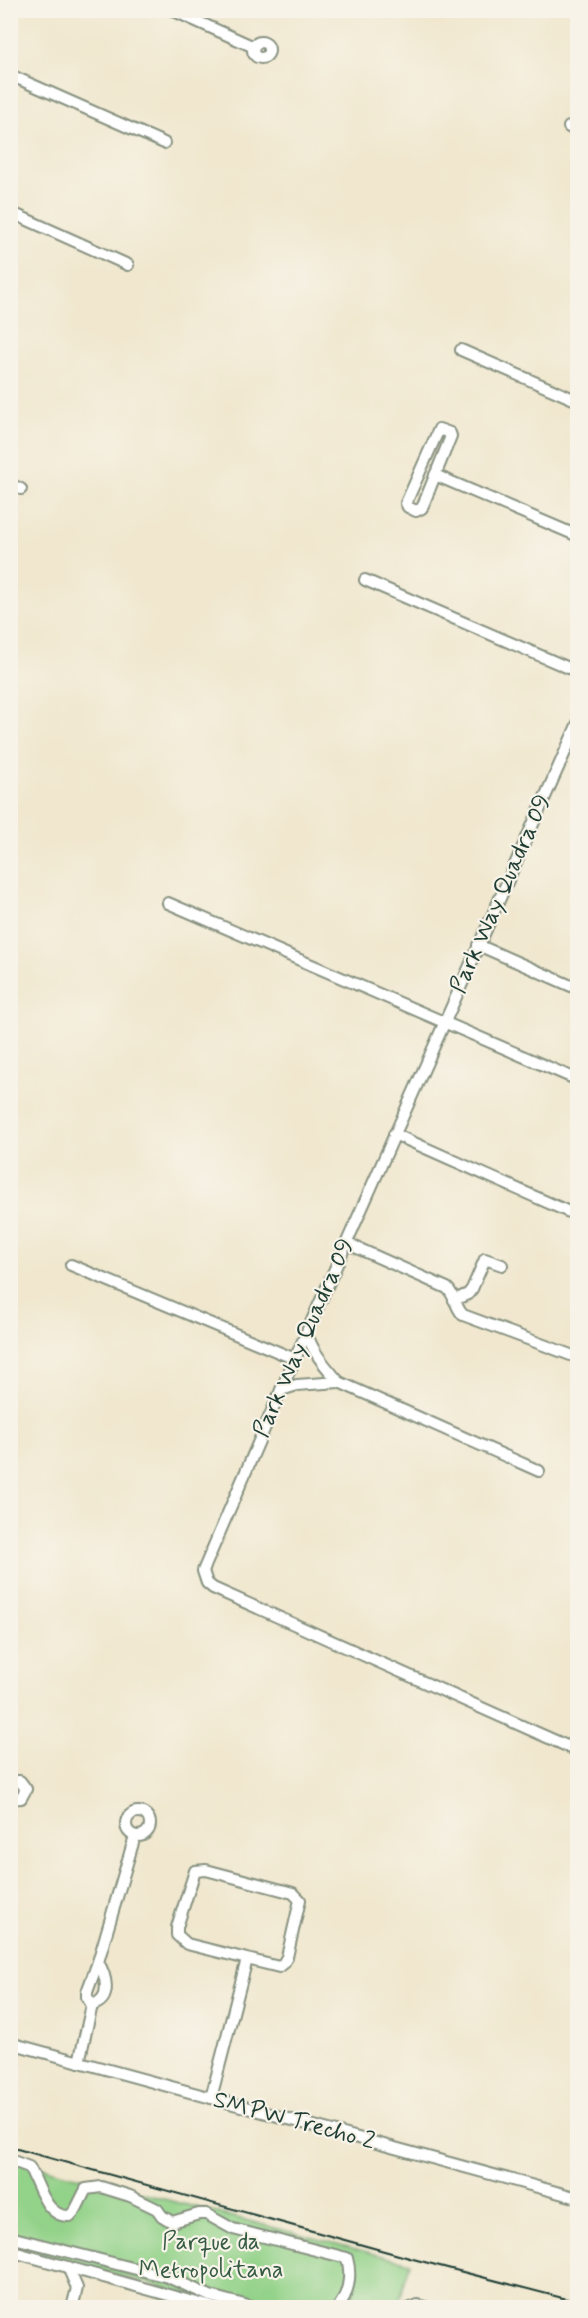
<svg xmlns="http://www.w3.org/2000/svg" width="588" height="2318" viewBox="0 0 588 2318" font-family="Mynerve,sans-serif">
	<rect width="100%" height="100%" fill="#f7f3e8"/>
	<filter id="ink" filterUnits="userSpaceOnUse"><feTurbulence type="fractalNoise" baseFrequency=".0167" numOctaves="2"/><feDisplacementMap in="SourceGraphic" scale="12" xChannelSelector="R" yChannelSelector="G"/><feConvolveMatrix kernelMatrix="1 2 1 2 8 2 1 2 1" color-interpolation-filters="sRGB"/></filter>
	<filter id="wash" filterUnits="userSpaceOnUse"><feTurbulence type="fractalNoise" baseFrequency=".008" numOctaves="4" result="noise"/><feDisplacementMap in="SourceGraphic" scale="24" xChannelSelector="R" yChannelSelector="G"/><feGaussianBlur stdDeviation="1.35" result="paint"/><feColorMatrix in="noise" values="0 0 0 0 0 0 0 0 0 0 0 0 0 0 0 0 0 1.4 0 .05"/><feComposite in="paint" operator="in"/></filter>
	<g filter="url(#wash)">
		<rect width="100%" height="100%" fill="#f0e7ce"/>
		<!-- green -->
		<polygon fill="#93d289" stroke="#59885e" stroke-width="1.5" points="10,2159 410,2263 398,2307 237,2307 11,2246"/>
	</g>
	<g filter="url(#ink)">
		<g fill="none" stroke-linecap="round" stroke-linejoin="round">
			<defs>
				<g id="minor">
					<polyline points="172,10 254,47"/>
					<circle cx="261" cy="50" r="8"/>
					<polyline points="10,75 164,143"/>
					<polyline points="569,127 578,131"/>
					<polyline points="10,212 128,265"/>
					<polyline points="461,350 578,401"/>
					<polygon points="439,429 450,433 451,436 422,508 416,511 408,507 406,503"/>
					<polyline points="435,475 578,536"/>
					<polyline points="10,484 21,489"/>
					<polyline points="365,580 578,672"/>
					<polyline points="578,723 281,1390 203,1571 207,1583 213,1588 578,1751"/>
					<polyline points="168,903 578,1080"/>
					<polyline points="478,945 578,989"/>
					<polyline points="394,1134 578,1216"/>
					<path d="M346 1243 447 1288C455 1295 455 1307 463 1315L576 1357"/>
					<polyline points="71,1265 295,1359"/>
					<polyline points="454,1300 468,1294 472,1289 485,1259 502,1265"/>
					<path d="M307 1333C312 1352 326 1367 339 1382"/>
					<polyline points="281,1390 297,1385 339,1382 539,1471"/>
					<polyline points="10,1781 20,1781 26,1789 21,1798 10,1799"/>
					<circle cx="138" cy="1824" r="12"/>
					<path d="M92 2005C113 2000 106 1975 98 1962"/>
					<polyline points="10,2043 578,2198"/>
					<polyline points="79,2062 92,2005 87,1997 87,1992 98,1962 135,1836"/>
					<polyline points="211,2098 247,1959 279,1967 283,1964 287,1957 300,1900 293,1893 206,1870 195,1871 177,1927 177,1935 187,1944 247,1959"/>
					<path d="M10 2160 29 2167C39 2183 45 2218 70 2216L76 2209 86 2189 101 2187 130 2196 157 2209 162 2216 172 2222 199 2214H206L233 2229 347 2258C352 2276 349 2292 338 2308"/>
					<polyline points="10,2237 168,2277 210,2296 256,2308"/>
					<polyline points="10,2251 215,2308"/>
					<polyline points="68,2267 77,2288 72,2308"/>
					<polyline points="410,2308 417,2305 430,2308"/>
				</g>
			</defs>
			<!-- minor casing -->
			<use href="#minor" stroke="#889281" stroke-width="14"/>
			<!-- minor -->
			<use href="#minor" stroke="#fff" stroke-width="10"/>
			<!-- rail -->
			<polyline stroke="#1f3d34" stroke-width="2" points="10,2147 413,2259 578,2302"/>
		</g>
	</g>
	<g text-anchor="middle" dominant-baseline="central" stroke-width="4.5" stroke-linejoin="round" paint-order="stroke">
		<!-- street labels -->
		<g font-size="24" fill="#1f3d34" stroke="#f7f3e8">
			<text transform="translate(501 894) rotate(-66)">Park Way Quadra 09</text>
			<text transform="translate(304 1338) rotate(-66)">Park Way Quadra 09</text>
			<text transform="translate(294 2121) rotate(15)">SMPW Trecho 2</text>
		</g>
		<!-- park labels -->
		<g font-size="24" fill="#365b45" stroke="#f7f3e8">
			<text x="211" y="2242">Parque da<tspan x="211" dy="28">Metropolitana</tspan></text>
		</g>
	</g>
	<!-- margin -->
	<rect width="588" height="2318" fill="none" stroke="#f7f3e8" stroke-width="36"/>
</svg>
